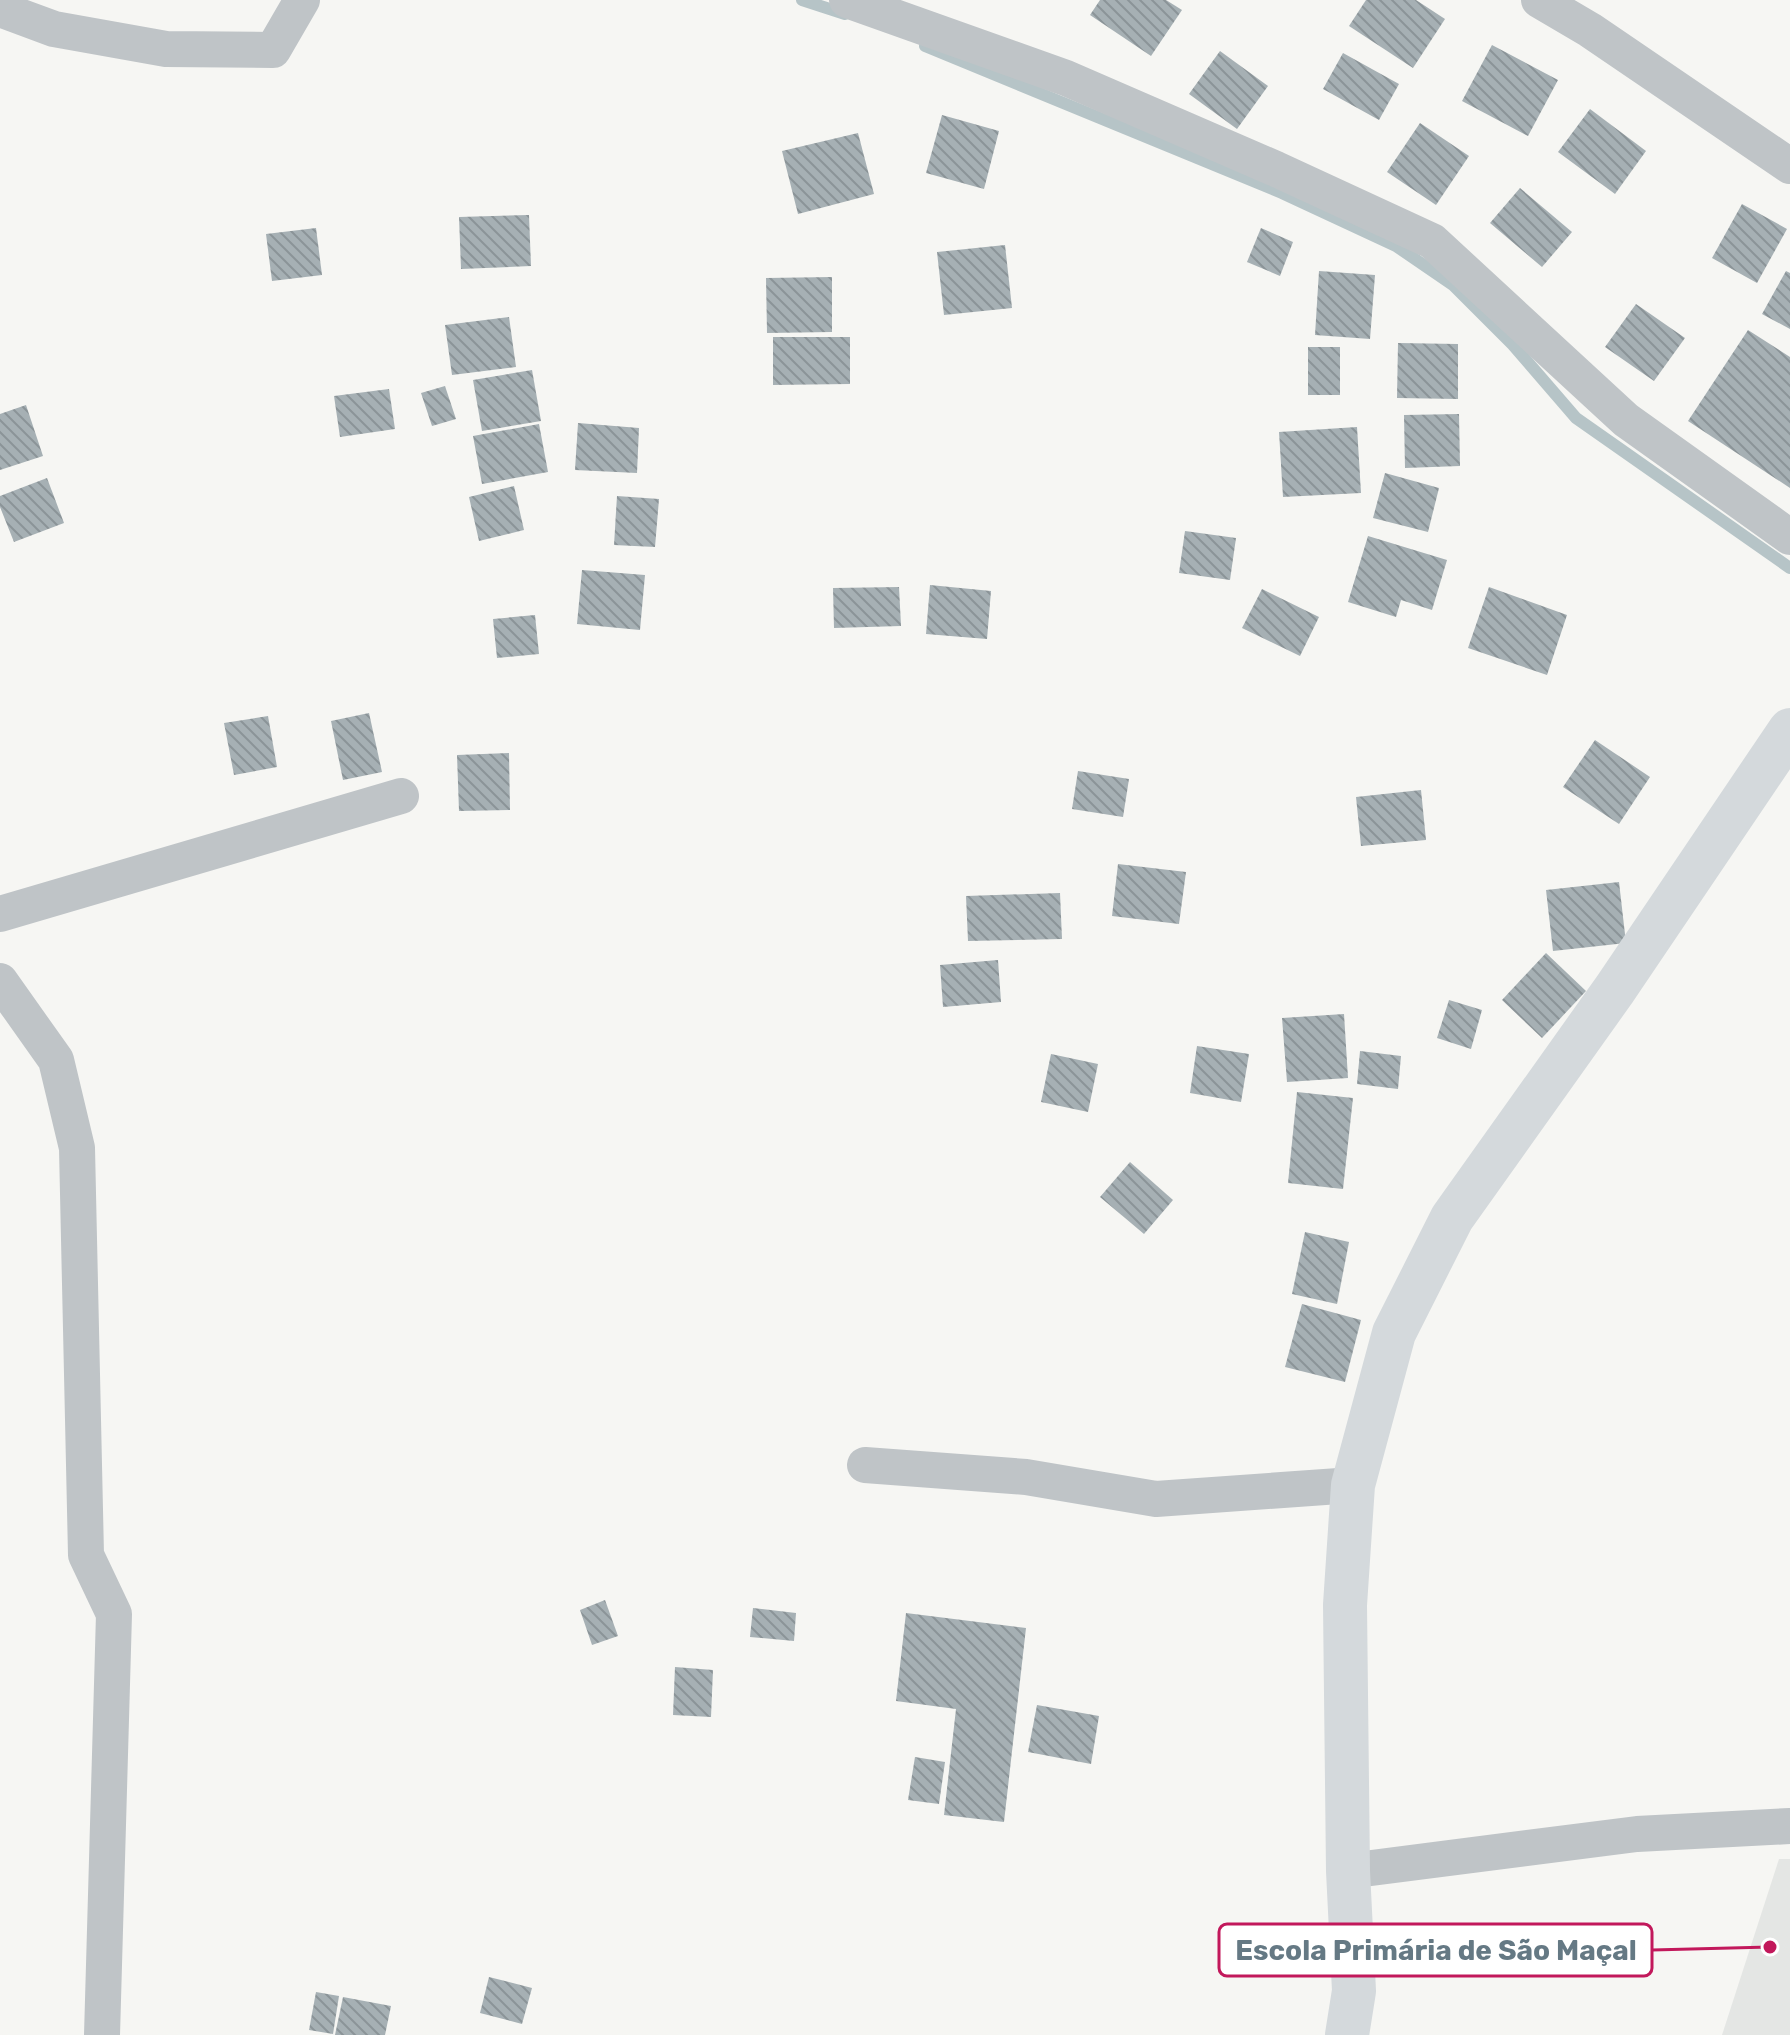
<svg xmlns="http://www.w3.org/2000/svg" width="1790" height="2035" viewBox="0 0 1790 2035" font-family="Rubik,sans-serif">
	<defs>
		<pattern id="building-back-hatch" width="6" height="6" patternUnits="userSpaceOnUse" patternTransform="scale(2)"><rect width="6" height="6" fill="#a6b0b4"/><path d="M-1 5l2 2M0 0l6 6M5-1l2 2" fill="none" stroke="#8b9498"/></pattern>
	</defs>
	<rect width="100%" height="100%" fill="#f6f6f3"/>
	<!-- built -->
	<polygon fill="#e4e6e4" points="1779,1859 1790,1859 1790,2035 1722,2035"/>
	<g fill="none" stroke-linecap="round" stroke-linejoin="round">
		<!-- stream -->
		<g stroke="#b6c4c7" stroke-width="12">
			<polyline points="802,0 845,14"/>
			<polyline points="925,46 1282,193 1396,246 1453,285 1513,345 1576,418 1790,568"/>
		</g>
	</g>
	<!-- building -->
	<g fill="url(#building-back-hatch)">
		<polygon points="1100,0 1166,0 1182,10 1151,56 1090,15"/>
		<polygon points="1366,0 1416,0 1445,19 1413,68 1349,26"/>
		<polygon points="1492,45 1558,80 1528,136 1462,101"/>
		<polygon points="1220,51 1268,86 1237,129 1189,94"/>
		<polygon points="1343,53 1399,84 1379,120 1323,89"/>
		<polygon points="1590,109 1646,151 1615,194 1558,152"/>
		<polygon points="942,115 999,131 984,189 926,173"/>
		<polygon points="1420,123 1469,156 1436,205 1387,172"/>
		<polygon points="858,133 874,194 798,214 782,151"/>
		<polygon points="1520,188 1572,232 1542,267 1490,223"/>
		<polygon points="1742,204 1787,229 1757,283 1712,258"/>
		<polygon points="529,215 531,266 461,269 459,217"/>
		<polygon points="316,228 322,275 272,281 266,234"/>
		<polygon points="1261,228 1293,242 1280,276 1247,262"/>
		<polygon points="1005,245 1012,308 944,315 937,252"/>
		<polygon points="1319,271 1375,275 1370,339 1315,335"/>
		<polygon points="1786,271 1790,273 1790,329 1762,314"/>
		<polygon points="832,277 832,332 767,333 766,278"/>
		<polygon points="1636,304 1685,338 1654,381 1605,347"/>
		<polygon points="509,317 516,367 452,375 445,325"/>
		<polygon points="1748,330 1790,357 1790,488 1688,421"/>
		<polygon points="773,337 850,337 850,384 773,385"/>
		<polygon points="1398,343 1458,344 1458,399 1397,398"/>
		<rect x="1308" y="347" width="32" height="48"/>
		<polygon points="532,370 541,421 482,431 473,380"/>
		<polygon points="445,386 456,419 432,426 421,393"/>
		<polygon points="389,389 395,429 340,437 334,396"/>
		<polygon points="26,405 43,456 0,470 0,414"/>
		<polygon points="1459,414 1460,466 1405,468 1404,415"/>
		<polygon points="578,423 639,428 637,473 575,470"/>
		<polygon points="539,424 548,472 482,484 473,436"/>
		<polygon points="1357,427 1361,493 1283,497 1279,432"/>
		<polygon points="1385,473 1439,488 1428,532 1373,518"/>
		<polygon points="47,478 64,523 14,542 0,507 0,496"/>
		<polygon points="514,486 524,530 479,541 469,497"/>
		<polygon points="617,496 659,499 655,547 614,545"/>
		<polygon points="1185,531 1236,538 1230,580 1179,573"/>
		<polygon points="1368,536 1447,560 1432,610 1401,600 1396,617 1348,602"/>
		<polygon points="582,570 645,575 640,630 577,624"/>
		<polygon points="930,585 991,591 987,639 926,634"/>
		<polygon points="899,587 901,626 834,628 833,588"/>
		<polygon points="1489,587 1567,615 1547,675 1468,648"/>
		<polygon points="1262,589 1319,617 1300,656 1242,628"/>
		<polygon points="535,615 539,654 497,658 493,619"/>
		<polygon points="369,713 382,772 343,780 331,721"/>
		<polygon points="268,716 277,767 234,775 224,723"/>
		<polygon points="1595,740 1650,777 1619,824 1563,787"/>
		<polygon points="509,753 510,810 459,811 457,755"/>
		<polygon points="1078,771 1129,779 1123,817 1072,809"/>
		<polygon points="1421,790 1426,840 1361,846 1356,797"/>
		<polygon points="1118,864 1186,872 1179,924 1112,916"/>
		<polygon points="1619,882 1626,943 1553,951 1546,890"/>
		<polygon points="1060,893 1062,939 968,941 966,896"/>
		<polygon points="1546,953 1586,991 1542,1038 1502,1000"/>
		<polygon points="998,960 1001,1002 943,1007 940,965"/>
		<polygon points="1449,1000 1482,1010 1471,1049 1437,1038"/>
		<polygon points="1344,1014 1348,1078 1287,1082 1282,1018"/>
		<polygon points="1197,1046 1249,1054 1241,1102 1190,1093"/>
		<polygon points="1360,1051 1401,1056 1398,1089 1357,1084"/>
		<polygon points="1051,1054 1098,1064 1088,1112 1041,1102"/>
		<polygon points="1297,1092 1353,1098 1343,1189 1288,1183"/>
		<polygon points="1130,1162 1173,1200 1144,1234 1100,1197"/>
		<polygon points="1305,1232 1349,1242 1337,1304 1292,1294"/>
		<polygon points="1302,1304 1361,1320 1345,1382 1285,1367"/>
		<polygon points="605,1600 618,1636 592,1645 580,1610"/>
		<polygon points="753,1608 796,1613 794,1641 750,1637"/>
		<polygon points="906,1613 1026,1628 1004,1822 944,1815 956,1709 896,1701"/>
		<polygon points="675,1667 713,1670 711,1717 673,1715"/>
		<polygon points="1037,1705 1099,1716 1091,1764 1028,1752"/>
		<polygon points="915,1757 945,1762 939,1804 908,1800"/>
		<polygon points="489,1977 532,1988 522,2024 480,2013"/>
		<polygon points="316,1992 339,1996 333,2034 309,2030"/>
		<polygon points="343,1997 391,2006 385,2035 335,2035"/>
	</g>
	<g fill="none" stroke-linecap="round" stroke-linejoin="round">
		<!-- street -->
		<g stroke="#bfc4c7" stroke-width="36">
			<polyline points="847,0 1066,78 1276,169 1432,241 1626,420 1790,537"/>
			<polyline points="1539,0 1590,30 1790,166"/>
			<polyline points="0,9 54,29 166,49 273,50 302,0"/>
			<polyline points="0,914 401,796"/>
			<polyline points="0,981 56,1060 77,1148 86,1555 114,1614 102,2035"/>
			<polyline points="865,1465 1026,1477 1156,1499 1353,1485"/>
			<polyline points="1348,1871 1637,1834 1790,1826"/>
		</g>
		<!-- secondary -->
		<polyline stroke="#d4d9dc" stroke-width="44" points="1347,2035 1354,1991 1348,1871 1345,1605 1353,1485 1394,1333 1452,1218 1615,989 1790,730"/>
	</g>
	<!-- callouts -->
	<path fill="none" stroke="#c2185b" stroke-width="3" d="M1770 1947L1652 1950"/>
	<circle fill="#c2185b" stroke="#fff" stroke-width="3" cx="1770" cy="1947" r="8"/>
	<rect fill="#fff" stroke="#c2185b" stroke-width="3" x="1219" y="1924" width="433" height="52" rx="8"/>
	<g font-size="28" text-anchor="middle" font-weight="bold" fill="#657984">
		<text x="1436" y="1960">Escola Primária de São Maçal</text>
	</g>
</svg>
